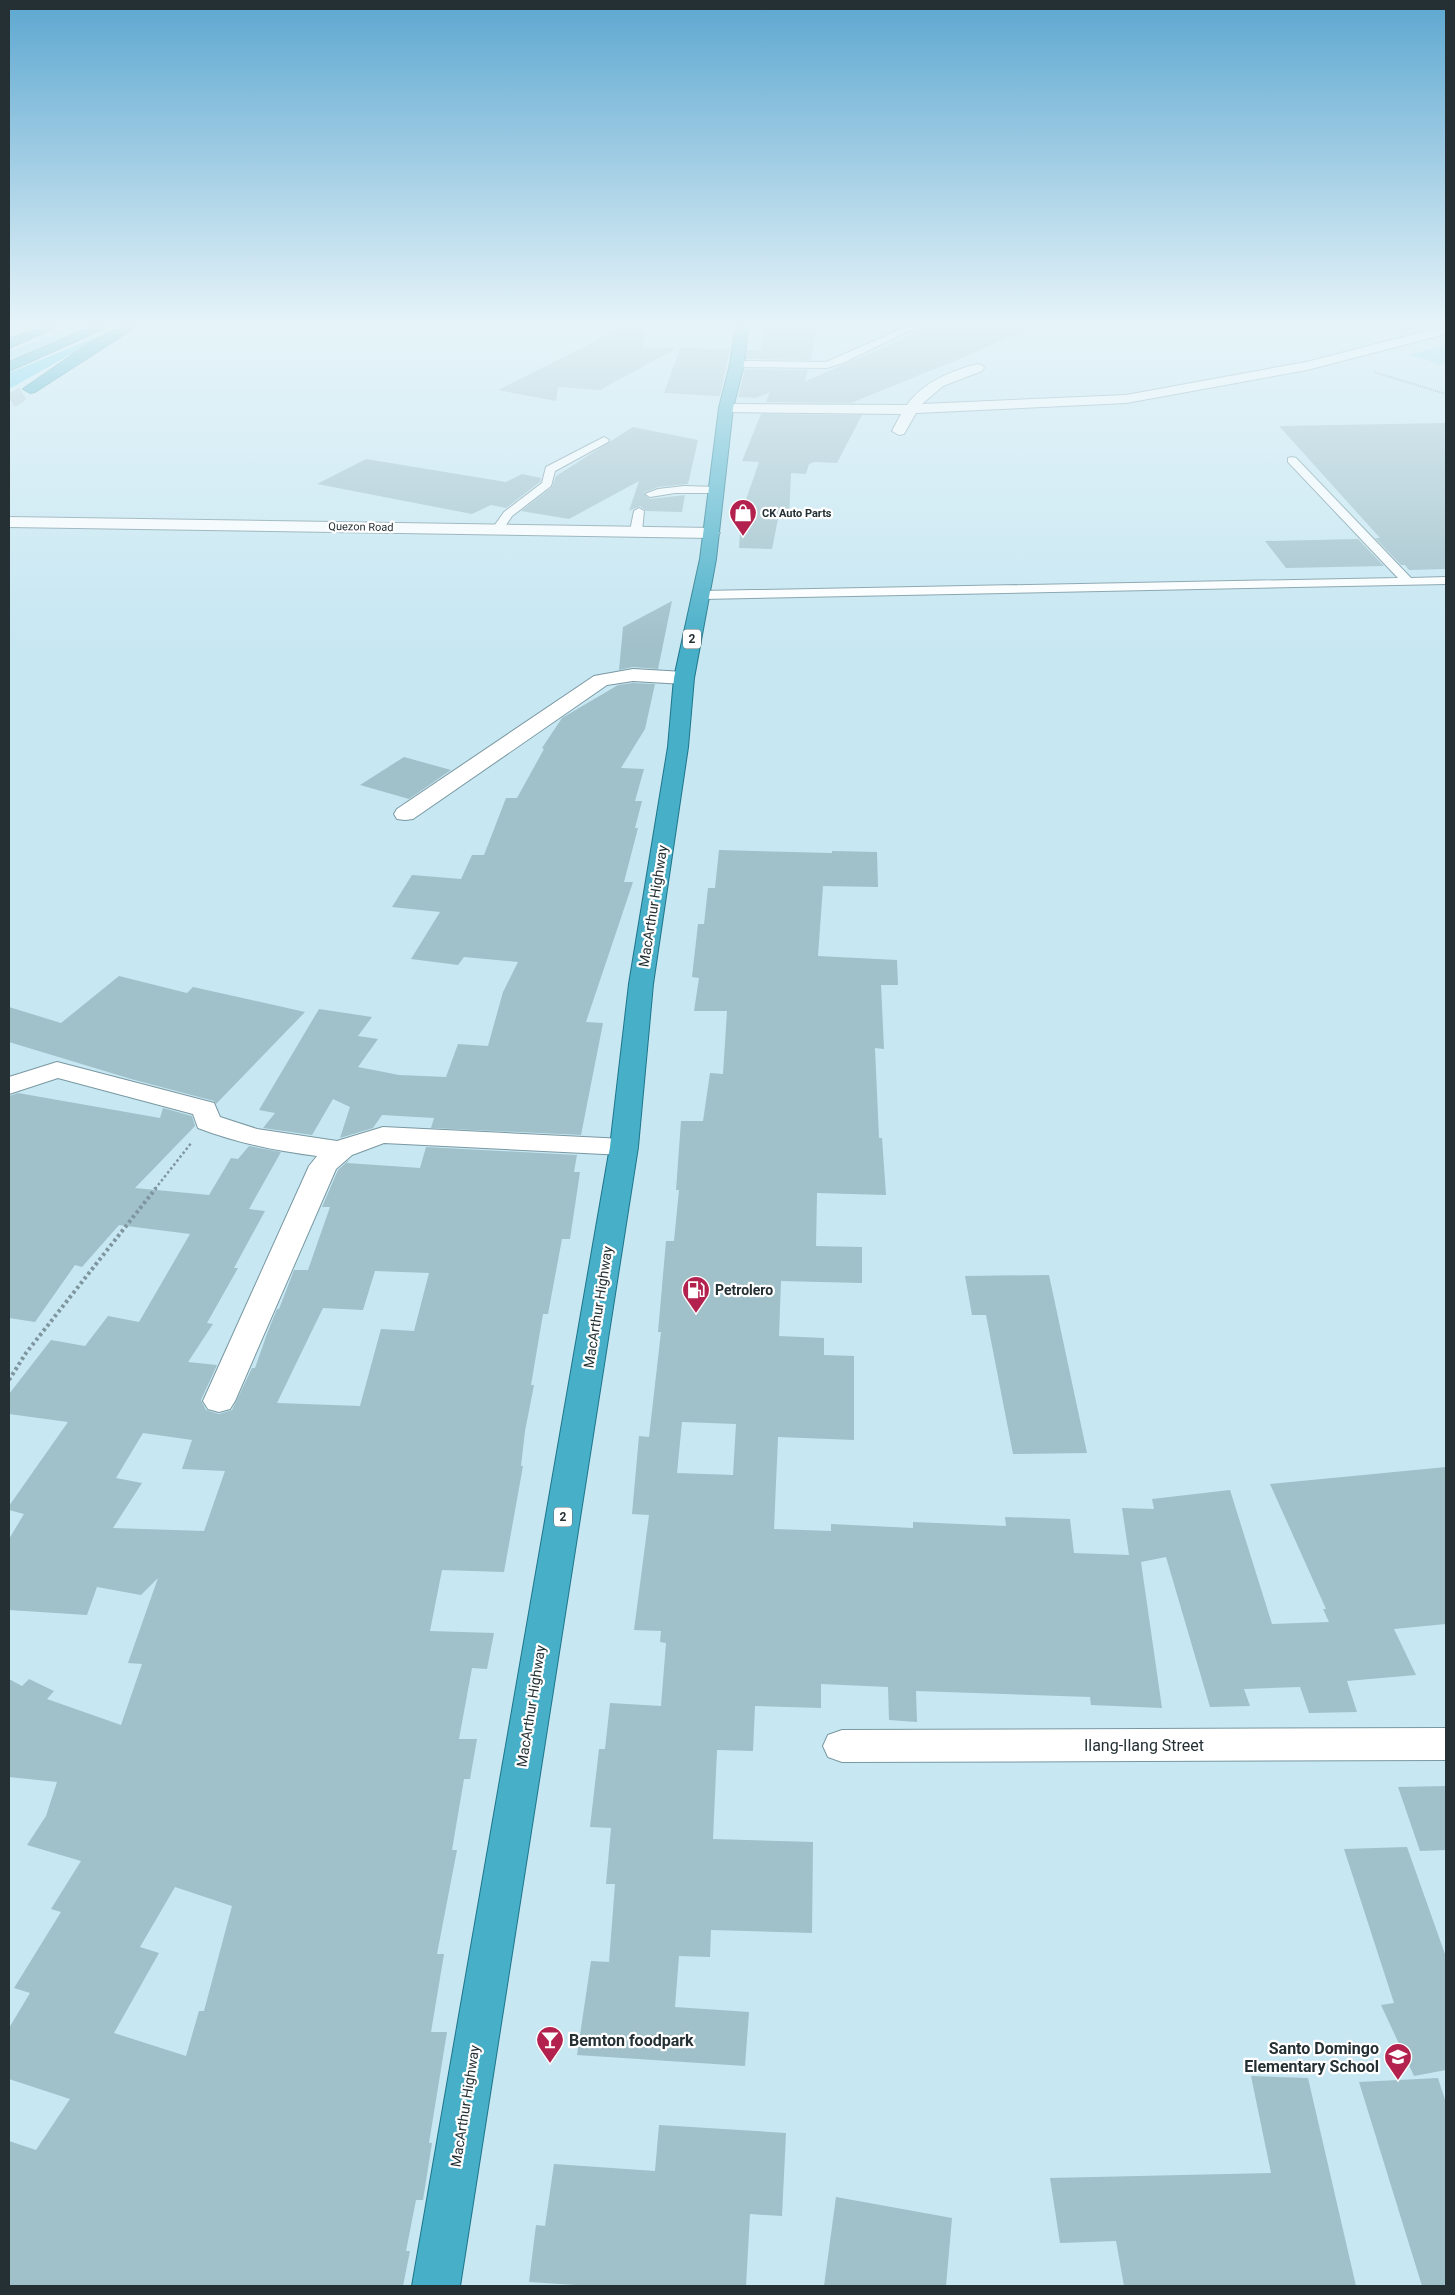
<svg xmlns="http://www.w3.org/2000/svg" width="1455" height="2295" viewBox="0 0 1455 2295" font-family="Roboto,sans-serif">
	<rect width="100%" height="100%" fill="#c7e7f2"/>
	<!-- green -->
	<g fill="#87d6ee">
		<polygon points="72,326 88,326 9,360 9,352"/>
		<polygon points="1446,345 1446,362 1439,364 1409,355"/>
	</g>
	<!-- forest -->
	<polygon fill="#40c5e8" points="114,330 9,389 9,373"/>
	<!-- building -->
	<g fill="#a0c0ca" fill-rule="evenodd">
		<polygon points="625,326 647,326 642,347 677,348 600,390 558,387 556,401 498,390"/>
		<polygon points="766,326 816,326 811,360 746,359 747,350 760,350"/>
		<polygon points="934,326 1033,326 964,357 851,403 766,402 770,392 756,398 738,397 745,369 808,370 805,381"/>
		<polygon points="680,348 730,349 720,396 664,393"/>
		<polygon points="761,414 862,415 837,463 814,462 809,464 806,474 791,473 789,519 778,519 772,549 739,548 741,514 759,462 742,461"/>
		<polygon points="1446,423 1446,569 1409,570 1405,565 1401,565 1375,538 1380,538 1279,426"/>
		<polygon points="633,427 698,440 688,484 658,487 643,493 650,499 685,495 682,512 646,511 640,506 629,511 639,481 569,519 521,511 552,487 556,476"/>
		<polygon points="366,459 506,482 522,474 541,478 540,482 506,508 491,505 472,514 317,484"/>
		<polygon points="1358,539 1384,566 1286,568 1265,541"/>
		<polygon points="672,601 658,669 633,667 619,670 623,627"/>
		<polygon points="633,683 655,684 645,729 621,768 644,769 635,801 642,801 635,828 638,828 624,882 633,882 586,1022 603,1023 581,1135 431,1128 434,1118 382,1115 373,1128 340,1138 350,1107 333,1099 312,1135 263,1128 275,1113 259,1110 319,1009 372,1017 358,1036 378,1039 358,1067 399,1075 446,1077 458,1044 488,1046 503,992 518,962 464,957 458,965 411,959 440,912 392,907 412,875 461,879 472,855 484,855 506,798 517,798 544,749 542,748 562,718 618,685"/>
		<polygon points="404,757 451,770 409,799 360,785"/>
		<path d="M719 850 832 853V851L877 852 878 887 823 886 818 956 897 960 898 985H881L884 1049 875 1048 879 1138H882L886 1195 817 1193 816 1246 862 1247V1283L781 1281 779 1336 824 1338V1355L854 1356V1440L778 1437 774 1529 831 1531V1524L913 1528V1522L1006 1526 1005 1517 1070 1519 1074 1553 1129 1555 1122 1508 1154 1509 1152 1499 1230 1490 1272 1624 1329 1622 1323 1609H1326L1270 1484 1446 1467V1624L1394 1629 1416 1675 1347 1681 1357 1712 1309 1713 1300 1687 1244 1689 1250 1706 1210 1707 1166 1557 1141 1562 1162 1708 1091 1705 1090 1697 916 1691 917 1722 889 1720 888 1687 821 1684V1708L755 1706 753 1751 717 1750 713 1839 813 1842 812 1933 711 1930 710 1957 679 1956 675 2007 749 2012 745 2066 577 2055 591 1961 609 1962 615 1884H606L611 1828 590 1827 599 1749H605L610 1703 661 1706 666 1643 660 1642 661 1631 634 1630 649 1515 632 1514 639 1436 649 1437 661 1332H658L666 1241H674L679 1190H676L681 1121H703L710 1073 723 1074 727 1011H694L699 978 692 977 698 924H704L708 888H715ZM682 1422 736 1424 733 1475 677 1473Z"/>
		<polygon points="119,976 187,993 193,987 305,1012 216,1104 214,1101 131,1079 9,1042 9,1007 61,1023"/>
		<path d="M18 1093 160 1118 163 1108 192 1116 195 1126 135 1188 209 1195 231 1158 238 1159 249 1146 281 1152 249 1209 265 1211 234 1268H238L207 1323 213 1324 188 1362 217 1365 201 1400 206 1410 219 1414 232 1410 252 1368H255L268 1331 277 1309H279L294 1270H308L330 1207H322L338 1170 350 1159 347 1163 420 1168 426 1147 577 1155 574 1172H580L570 1239H562L548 1314H543L531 1385H534L525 1431 521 1466H523L504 1572 442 1570 430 1631 494 1633 487 1669 472 1668 459 1739H477L470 1779H464L452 1850H457L437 1954H444L431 2032H447L429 2143H432L423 2200H416L406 2251H410L403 2286H9V2141L36 2150 70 2099 9 2079V2028L30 1993 14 1988 61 1912 51 1909 81 1861 27 1845 46 1816 57 1782 9 1777V1679L22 1686 29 1679 54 1691 47 1699 121 1725 142 1664 128 1663 158 1578 141 1595 97 1587 87 1615 9 1610V1539L24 1514 9 1510V1506L68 1422 9 1414V1394L51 1340 85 1346 108 1316 139 1322 190 1234 119 1225 82 1267 75 1265 35 1322 9 1318V1096ZM375 1271 429 1273 414 1331 381 1329 360 1406 277 1403 323 1308 363 1310ZM143 1433 192 1440 182 1469 225 1471 204 1531 113 1528 142 1483 116 1478ZM175 1887 232 1906 204 2011H199L186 2056 114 2033 159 1953 140 1947Z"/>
		<polygon points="1049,1275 1087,1453 1013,1454 986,1315 972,1315 965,1276"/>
		<polygon points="1446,1786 1446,1850 1420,1851 1398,1787"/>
		<polygon points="1407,1847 1446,1957 1446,2070 1414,2076 1381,2005 1394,2003 1344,1849"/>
		<polygon points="1251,2076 1308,2078 1356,2286 1124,2286 1116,2241 1060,2243 1050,2178 1271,2173"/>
		<polygon points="1438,2078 1446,2103 1446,2286 1422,2286 1359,2082"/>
		<polygon points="659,2125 786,2133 782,2216 750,2214 746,2286 591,2286 529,2282 536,2225 545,2226 554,2164 655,2171"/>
		<polygon points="836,2197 952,2218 946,2286 824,2286"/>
	</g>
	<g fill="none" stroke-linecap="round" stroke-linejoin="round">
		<!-- motorway-tunnel -->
		<polyline stroke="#a6c2cc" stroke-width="14" stroke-dasharray="14 8" stroke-linecap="butt" points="11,401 30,389"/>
		<defs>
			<g id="service">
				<polygon points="908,326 919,326 843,363 827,368 737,367 732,364 737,361 826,362"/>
				<polygon points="604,437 609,440 608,442 555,471 551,486 512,516 502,531 494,531 492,529 504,512 542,483 546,467"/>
				<polygon points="1292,457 1296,458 1411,578 1446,577 1446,584 702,599 696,595 702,591 1398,578 1288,462 1288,458"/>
				<polygon points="684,486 718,487 723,490 718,493 675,493 650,497 645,494 658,489"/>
				<polygon points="639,508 644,511 642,531 636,534 630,531 634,511"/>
			</g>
			<g id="minor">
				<path d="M1446 326V334L1307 370 1126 403 916 413 904 434 899 435 892 431 901 414 726 412 719 408 726 404 907 405C923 382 951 371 977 364L982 365 984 368 982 371 943 386 922 404 1126 395 1306 362Z"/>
				<polygon points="633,669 684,672 691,674 694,678 691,682 684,684 633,681 607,685 413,819 405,820 397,819 394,814 397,809 594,676"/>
				<path d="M57 1062 214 1103 220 1117 257 1129 337 1141 383 1127 624 1139 634 1141 638 1147 634 1153 624 1155 384 1143 352 1155 336 1169 235 1401 230 1409 219 1412 208 1409 203 1401 309 1166 317 1156C277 1151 237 1143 198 1128L193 1114 58 1078 9 1094V1077Z"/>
				<polygon points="1446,1728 1446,1760 842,1762 828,1757 823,1746 828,1735 842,1730"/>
			</g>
			<polygon id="secondary" points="9,517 712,528 720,533 712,538 9,527"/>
			<polygon id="trunk" points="736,326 748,326 744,364 733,408 716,559 694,678 688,747 653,984 638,1147 460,2286 412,2286 610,1147 629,984 668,747 674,678 700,559 719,408 730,364"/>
			<g id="motorway">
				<polygon points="42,326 59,326 9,348 9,339"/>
				<polygon points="93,326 104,326 105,328 9,371 9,362"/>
				<polygon points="122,326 137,326 35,392 30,393 23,389 88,344"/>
			</g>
		</defs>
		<!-- service casing -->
		<use href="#service" stroke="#7998a2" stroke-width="2"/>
		<!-- minor casing -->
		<use href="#minor" stroke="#7998a2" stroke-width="2"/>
		<!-- secondary casing -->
		<use href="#secondary" stroke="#7998a2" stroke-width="2"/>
		<!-- trunk casing -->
		<use href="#trunk" stroke="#1e768b" stroke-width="2"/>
		<!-- motorway casing -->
		<use href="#motorway" stroke="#1e768b" stroke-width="2"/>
		<!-- path-far2 -->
		<polyline stroke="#7f969e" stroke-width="2" stroke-dasharray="1 1" stroke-linecap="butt" points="1374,372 1446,394"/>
		<!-- path-far1 -->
		<polyline stroke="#7f969e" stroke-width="2.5" stroke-dasharray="2.5 2.5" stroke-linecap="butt" points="155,1189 192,1142"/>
		<!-- path -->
		<polyline stroke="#7f969e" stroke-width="4" stroke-dasharray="3 3" stroke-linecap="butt" points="9,1380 26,1353 156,1188"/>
		<!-- service -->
		<use href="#service" fill="#fff" fill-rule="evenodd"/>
		<!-- minor -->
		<use href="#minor" fill="#fff" fill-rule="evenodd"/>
		<!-- secondary -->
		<use href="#secondary" fill="#fff" fill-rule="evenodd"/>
		<!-- trunk -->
		<use href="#trunk" fill="#48afc8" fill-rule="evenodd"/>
		<!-- motorway -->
		<use href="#motorway" fill="#1b9bba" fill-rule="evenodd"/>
	</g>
	<!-- sky -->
	<linearGradient id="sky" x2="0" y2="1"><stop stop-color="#5da7d0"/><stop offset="0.5" stop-color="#e6f4f9"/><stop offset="1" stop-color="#e6f4f9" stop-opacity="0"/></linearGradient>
	<rect width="1455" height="647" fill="url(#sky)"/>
	<!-- icons -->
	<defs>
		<symbol id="shop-pin" viewBox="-11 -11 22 30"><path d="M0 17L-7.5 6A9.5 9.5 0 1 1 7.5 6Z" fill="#b3224e" stroke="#fff"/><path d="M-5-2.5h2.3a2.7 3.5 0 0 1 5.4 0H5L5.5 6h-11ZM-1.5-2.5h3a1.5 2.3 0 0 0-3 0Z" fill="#fff"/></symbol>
		<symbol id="fuel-pin" viewBox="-11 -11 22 30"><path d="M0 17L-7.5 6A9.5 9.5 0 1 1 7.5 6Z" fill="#b3224e" stroke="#fff"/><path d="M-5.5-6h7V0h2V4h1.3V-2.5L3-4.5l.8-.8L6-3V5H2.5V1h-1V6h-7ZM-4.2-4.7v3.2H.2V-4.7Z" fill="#fff"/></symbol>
		<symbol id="bar-pin" viewBox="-11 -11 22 30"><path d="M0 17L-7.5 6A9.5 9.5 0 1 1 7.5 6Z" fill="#b3224e" stroke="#fff"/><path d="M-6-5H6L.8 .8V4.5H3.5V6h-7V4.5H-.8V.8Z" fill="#fff"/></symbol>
		<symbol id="school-pin" viewBox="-11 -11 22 30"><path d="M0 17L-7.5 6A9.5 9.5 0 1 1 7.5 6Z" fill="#b3224e" stroke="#fff"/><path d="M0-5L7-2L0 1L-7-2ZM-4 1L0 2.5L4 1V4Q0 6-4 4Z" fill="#fff"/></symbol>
	</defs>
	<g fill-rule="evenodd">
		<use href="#shop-pin" x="727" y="497" width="32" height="43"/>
		<use href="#fuel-pin" x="680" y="1274" width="32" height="43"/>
		<use href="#bar-pin" x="534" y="2024" width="32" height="43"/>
		<use href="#school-pin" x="1382" y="2041" width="32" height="43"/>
	</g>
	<g text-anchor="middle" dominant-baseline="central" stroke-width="4.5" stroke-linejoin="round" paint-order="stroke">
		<!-- far-poi labels -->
		<g font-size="11" font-weight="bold" fill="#243034" stroke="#fff" text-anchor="start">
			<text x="762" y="513">CK Auto Parts</text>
		</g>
		<!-- far-street labels -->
		<g font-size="11" fill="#243034" stroke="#fff">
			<text transform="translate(361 527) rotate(1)">Quezon Road</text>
		</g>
		<!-- shield labels -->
		<g fill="#fff" stroke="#666e71" stroke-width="1">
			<rect x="683" y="629.5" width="18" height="19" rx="4"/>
			<rect x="554" y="1507.5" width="18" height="19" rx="4"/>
		</g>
		<g font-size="12" font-weight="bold" fill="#243034">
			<text x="692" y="639">2</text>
			<text x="563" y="1517">2</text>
		</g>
		<!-- street labels -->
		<g font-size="14" fill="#243034" stroke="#fff">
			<text transform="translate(653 906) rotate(-81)">MacArthur Highway</text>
			<text transform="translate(598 1307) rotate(-81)">MacArthur Highway</text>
			<text transform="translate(531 1706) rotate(-81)">MacArthur Highway</text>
			<text transform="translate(465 2106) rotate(-81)">MacArthur Highway</text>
		</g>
		<!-- poi labels -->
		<g font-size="14" font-weight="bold" fill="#243034" stroke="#fff" text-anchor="start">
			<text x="715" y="1290">Petrolero</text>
		</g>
		<!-- near-street labels -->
		<g font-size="16" fill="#243034" stroke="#fff">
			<text x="1144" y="1745">Ilang-Ilang Street</text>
		</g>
		<!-- near-poi labels -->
		<g font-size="16" font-weight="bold" fill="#243034" stroke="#fff" text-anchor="start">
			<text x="569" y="2040">Bemton foodpark</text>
			<text x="1379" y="2048" text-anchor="end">Santo Domingo<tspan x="1379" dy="18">Elementary School</tspan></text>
		</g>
	</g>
	<!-- border -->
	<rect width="1455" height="2295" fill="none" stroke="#243034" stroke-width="20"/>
</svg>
